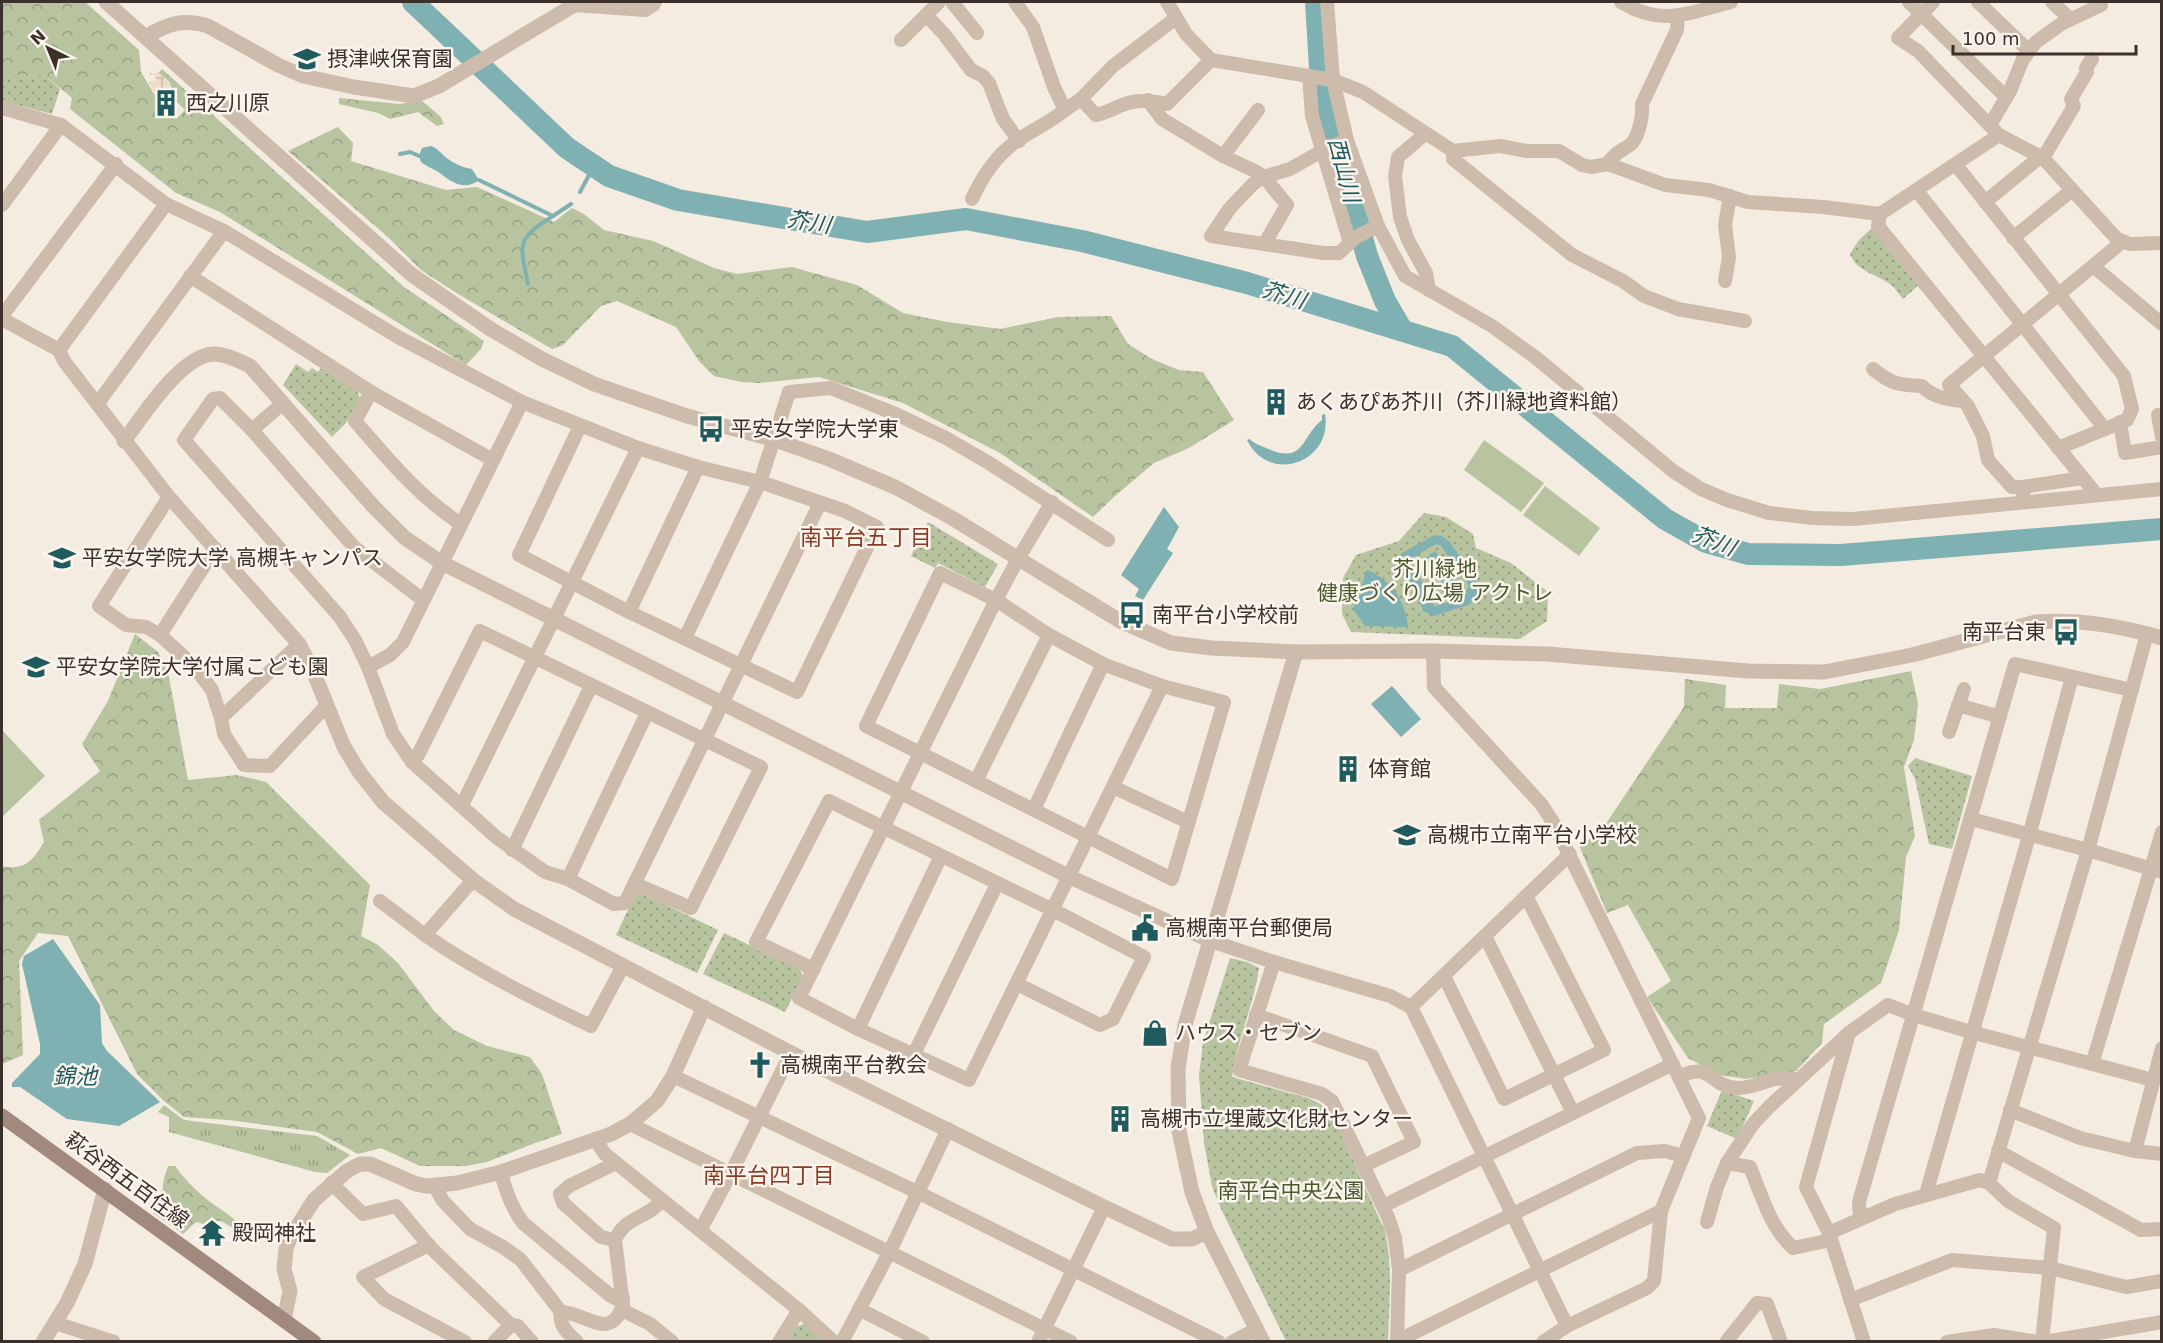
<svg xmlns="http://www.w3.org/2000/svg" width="2163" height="1343" viewBox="0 0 2163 1343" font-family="'DejaVu Sans','Noto Sans JP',sans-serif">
	<defs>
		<pattern id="grass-tufts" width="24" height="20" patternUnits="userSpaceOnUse" patternTransform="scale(1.5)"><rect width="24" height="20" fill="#b8c4a0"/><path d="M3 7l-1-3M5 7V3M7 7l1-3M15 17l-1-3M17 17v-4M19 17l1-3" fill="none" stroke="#97a083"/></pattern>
		<pattern id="forest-crowns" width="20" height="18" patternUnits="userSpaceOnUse" patternTransform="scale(1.5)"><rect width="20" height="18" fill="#b8c4a0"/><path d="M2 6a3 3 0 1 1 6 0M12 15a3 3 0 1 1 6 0" fill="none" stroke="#97a083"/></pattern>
		<pattern id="park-dots" width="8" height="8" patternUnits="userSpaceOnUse" patternTransform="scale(1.5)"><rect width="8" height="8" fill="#b8c4a0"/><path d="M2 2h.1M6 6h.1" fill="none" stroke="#97a083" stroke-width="1.8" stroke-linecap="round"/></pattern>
		<pattern id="plaza-grid" width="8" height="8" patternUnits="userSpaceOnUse" patternTransform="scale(1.5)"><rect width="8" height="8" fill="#ecdcc8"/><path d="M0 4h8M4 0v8" fill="none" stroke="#cbbdac"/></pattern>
	</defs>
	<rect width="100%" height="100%" fill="#f4ebe1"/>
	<!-- grass -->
	<polygon fill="url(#grass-tufts)" points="164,1105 184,1120 317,1136 350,1155 327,1173 315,1172 169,1132 169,1117 158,1112"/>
	<!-- forest -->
	<g fill="url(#forest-crowns)">
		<polygon points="2,2 85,2 139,50 141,72 167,116 177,118 185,110 176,101 169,81 158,73 162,69 404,287 484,341 481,349 466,365 220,212 176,193 70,109 72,98 44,75 2,76"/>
		<polygon points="339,98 399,104 422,101 440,116 444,124 437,126 418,112 390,119 378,113 339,104"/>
		<polygon points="338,127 353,143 351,161 446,190 477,187 554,222 572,208 584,214 604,230 653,241 714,268 737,274 792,267 857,285 903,313 947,322 1000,329 1058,317 1111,316 1128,344 1152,359 1179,370 1203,372 1234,420 1189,448 1154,463 1115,496 1093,517 1000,453 903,403 819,377 759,383 741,382 714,376 699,361 676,327 617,301 601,306 563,345 552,349 458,294 421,270 388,237 288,151"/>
		<path d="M135 634 158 652 168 672 188 780 237 775 266 782 370 885 361 936 378 945 398 963 434 1011 454 1030 487 1046 530 1057 542 1074 562 1134 535 1143 487 1162 466 1166H420L381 1148 358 1154 317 1132 229 1120 184 1117 163 1100 137 1074 68 936 38 933 19 961 23 1055 2 1064V866C25 871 33 860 44 842L39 820 100 771 82 744 108 701Z"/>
		<polygon points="1911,671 1918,704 1914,740 1904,767 1915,836 1906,857 1899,930 1881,983 1824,1024 1822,1043 1796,1071 1746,1079 1719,1075 1688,1058 1647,997 1671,981 1628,905 1607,913 1579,845 1599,834 1684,707 1685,679 1726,685 1725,708 1777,708 1779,684 1820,689"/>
		<path d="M168 1166H175C184 1178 193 1188 204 1197 220 1211 242 1218 247 1240L242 1237V1233L221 1221H218L212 1231 201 1223 196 1222 183 1234 153 1213 161 1202 164 1178Z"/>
	</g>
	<!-- park -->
	<g fill="url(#park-dots)">
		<polygon points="44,75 60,89 52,114 2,101 2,76"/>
		<path d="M1873 227 1920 284 1903 299C1899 294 1895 288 1890 284 1876 274 1856 271 1850 254L1859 240Z"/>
		<polygon points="296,364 308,372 312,368 318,372 321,368 357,391 360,398 346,423 332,437 283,385"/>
		<polygon points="1424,513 1446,517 1473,534 1476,548 1511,563 1548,592 1547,621 1520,639 1351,632 1342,614 1343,578 1356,555 1399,541"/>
		<polygon points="928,522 998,564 985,587 938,563 935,568 911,556"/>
		<polygon points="1915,758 1972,776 1952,849 1929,844 1915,779 1908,766"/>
		<polygon points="637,891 718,930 697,973 616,935"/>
		<polygon points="724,933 800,969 803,977 785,1012 703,974"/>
		<path d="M1230 958 1247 962 1259 968C1254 1005 1237 1040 1232 1077L1308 1098 1319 1103 1332 1114 1385 1231C1393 1266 1389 1306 1388 1341H1286L1221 1209 1212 1186 1204 1143 1199 1075 1203 1042Z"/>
		<polygon points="1722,1090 1754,1101 1737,1139 1707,1126"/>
		<polygon points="805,1324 824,1341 784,1342 793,1327"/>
	</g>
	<!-- pitch -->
	<g fill="#b8c4a0">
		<polygon points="1484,440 1544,483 1521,512 1464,470"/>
		<polygon points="1545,486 1600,528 1579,556 1523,515"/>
		<polygon points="2,730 45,776 2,817"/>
	</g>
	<!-- plaza -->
	<polygon fill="url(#plaza-grid)" points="150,73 157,73 168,81 175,101 168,106 168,100 164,100 164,106 149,82 156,81 155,75 150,75"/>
	<!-- water -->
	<g fill="#7fb0b2" fill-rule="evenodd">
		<path d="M431 146C439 149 441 154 448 159 454 164 465 168 472 169L479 180C465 191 453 183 441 174 435 169 427 167 421 162L419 156 422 148Z"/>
		<path d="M1325 414C1333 463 1269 485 1247 440L1250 439C1254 444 1260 445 1266 448 1305 466 1301 436 1322 420V415Z"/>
		<polygon points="1164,507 1179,527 1167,549 1173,553 1143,600 1135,596 1139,589 1121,575"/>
		<path d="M1434 535 1442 536 1449 541 1475 578 1479 589 1475 600 1468 605 1434 616 1423 611 1416 591 1399 570 1397 562 1402 553ZM1438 544 1441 546 1468 584C1471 600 1447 602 1435 606L1429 600 1422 582 1408 565 1409 560 1432 546Z"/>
		<polygon points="1435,551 1461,586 1450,594 1425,559"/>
		<path d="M1367 570C1391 580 1406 601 1408 627L1365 626 1353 609Z"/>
		<polygon points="1392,686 1421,719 1401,737 1371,704"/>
		<polygon points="53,939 100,1005 102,1043 107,1051 160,1102 119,1126 67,1119 20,1087 12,1087 12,1083 40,1054 40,1044 22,964 24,956"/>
	</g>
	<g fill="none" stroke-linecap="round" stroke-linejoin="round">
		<!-- stream -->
		<g stroke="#7fb0b2" stroke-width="4">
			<polyline points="400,154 410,152 419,156"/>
			<polyline points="479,180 553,216 571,204"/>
			<polyline points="580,192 594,166"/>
			<path d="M528 284C520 243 515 240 553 216"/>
		</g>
		<!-- river -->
		<g stroke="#7fb0b2" stroke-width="22">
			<polyline points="413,2 567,148 609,176 678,200 867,232 966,219 1082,241 1247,283 1452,346 1665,519 1706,542 1748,554 1841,555 2162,529"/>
			<polyline points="1316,2 1320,67 1328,114 1367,256 1385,301 1402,330"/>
		</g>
		<!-- minor -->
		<g stroke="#cdbbac" stroke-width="14">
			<polyline points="952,2 977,33"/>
			<path d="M1015 2 1033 27 1054 87 1065 110 1081 99 1096 115C1108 113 1117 106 1128 103 1141 99 1154 101 1167 104L1211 60 1333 80 1363 92 1453 151 1500 146 1527 151H1559L1582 165 1591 167 1608 164 1665 185 1709 190 1748 202 1823 207 1880 214 1999 135"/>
			<polyline points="1167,2 1186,34 1211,60"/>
			<polyline points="1327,2 1333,80 1347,140 1378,226 1405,276 1492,326 1535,357 1673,471 1701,489 1727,500 1769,513 1812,518 1853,519 2162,489"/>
			<path d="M1621 2C1662 27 1688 13 1731 2"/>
			<polyline points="1909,2 2006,97"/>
			<polyline points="1933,2 1898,38 1918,51 1999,135 2043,158 2117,239 2130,244 2162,243"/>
			<polyline points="1978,2 2029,51"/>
			<polyline points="2052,2 2070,19"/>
			<polyline points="574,5 645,10 653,5 655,2"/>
			<polyline points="926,15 944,34 971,70 983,76 989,83 1003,119 1019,141"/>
			<polyline points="901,40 939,2"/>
			<polyline points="1309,76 1312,116 1350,243"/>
			<polyline points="1081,99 1113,66 1176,18"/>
			<polyline points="1148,100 1162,119 1223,156 1255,171 1265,178 1287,205 1265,243"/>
			<polyline points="2,108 61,125 166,204 224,231 398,337 522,402 638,448 698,467 760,482 845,511 877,527 797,692 629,612 519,555 580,426"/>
			<polyline points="1990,125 2010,91 2023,59 2036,42 2061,24 2101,5"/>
			<polyline points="1425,134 1398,157 1395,176 1400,217 1408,240 1426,273 1429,290"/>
			<polyline points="1347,140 1322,151 1290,169 1263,177 1253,184 1230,208 1211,236 1323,253 1339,253 1356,237 1378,226"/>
			<polyline points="1453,151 1453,159 1572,255 1623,281 1644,296 1678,309 1745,321"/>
			<polyline points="1223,156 1258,110"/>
			<polyline points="2043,158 2074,106 2071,99 2087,72 2086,68 2092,59"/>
			<path d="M1608 164C1613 154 1621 151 1630 145 1639 138 1643 115 1642 104L1677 30 1678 16"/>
			<polyline points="1956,165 2124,376 2132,409 2127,420 2058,448"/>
			<polyline points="1917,191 2105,429"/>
			<path d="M972 199C982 177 994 158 1014 143 1030 131 1049 123 1065 110"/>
			<polyline points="1985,202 2040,157"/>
			<polyline points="2,205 61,125"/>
			<polyline points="1880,214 1878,226 2096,494"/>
			<polyline points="2013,238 2072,190"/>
			<polyline points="2093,266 2162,324"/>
			<polyline points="190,276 371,392 493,460"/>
			<polyline points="1725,281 1729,257 1725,225 1730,196"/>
			<polyline points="2,316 116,164"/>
			<polyline points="2,319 59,350 64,361 169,497 215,549 160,635 194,666 212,690 221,718 224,734 244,765 270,766 327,705"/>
			<polyline points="59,350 166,204"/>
			<path d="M1873 369C1891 384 1899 385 1922 386 1932 397 1948 400 1963 401"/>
			<path d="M371 392 355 421C388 459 419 497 461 524"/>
			<polyline points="98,403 224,231"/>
			<polyline points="2158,415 2162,437"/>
			<polyline points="2120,422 2125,453 2162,447"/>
			<polyline points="252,430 283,403"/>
			<polyline points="2022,487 2083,478"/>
			<polyline points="1052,502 1018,559 996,600 799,998 858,1029 969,1080 1162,686"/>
			<polyline points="2024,502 2022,487 2012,487 1988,460 1983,436 1968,406 1949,385 2122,242"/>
			<polygon points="940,573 996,600 1049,635 1103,664 1162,686 1224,702 1172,879 866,726"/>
			<polyline points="423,600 354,547 252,430 220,398 213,399 184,440 340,617 355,640 368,667 393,734 412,762 496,837 545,872 568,879 614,904 625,903 820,503"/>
			<polyline points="629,612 698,467"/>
			<polyline points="160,635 146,627 126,625 99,606 169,497"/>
			<polyline points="685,638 760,482 789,392 831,388 898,415 946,438 989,463 1108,540"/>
			<polyline points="1433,651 1434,687 1541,804 1553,822 1699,1118 1661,1211 1654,1281 1647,1288 1567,1326 1543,1342"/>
			<polyline points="368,667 390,655 403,642 522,402"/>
			<polyline points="1958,705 2000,717"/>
			<polyline points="221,718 299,644"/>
			<polyline points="1949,732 1964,689"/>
			<polyline points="412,762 418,755 480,631 761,767 691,908 635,884"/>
			<polyline points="976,781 1049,635"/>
			<polyline points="1113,787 1188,822"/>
			<polyline points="462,805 638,448"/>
			<polyline points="1034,809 1103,664"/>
			<polyline points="1971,819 2088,850 2162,872"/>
			<polyline points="512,850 591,686"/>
			<polyline points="568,879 647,713"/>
			<polyline points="380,901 425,935 473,880"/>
			<path d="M425 935C477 971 534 999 591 1026L623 966"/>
			<polyline points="1485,936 1573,1113"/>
			<polyline points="1211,941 1274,962 1390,996 1411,1007 1567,1326"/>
			<polyline points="1274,962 1239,1070 1322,1094 1332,1101 1388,1217 1395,1238 1399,1270 1397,1342"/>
			<polyline points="814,969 756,942 829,801 1053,910 1144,957 1113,1019 1100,1025 1017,984"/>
			<polyline points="1444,976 1504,1099 1604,1050 1526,896"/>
			<polyline points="1411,1007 1570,854"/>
			<polyline points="1256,1015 1372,1056 1414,1142 1363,1166"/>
			<polyline points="858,1029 941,856"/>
			<polyline points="914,1054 997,884"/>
			<polyline points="2092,1064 2162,832"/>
			<polyline points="673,1076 917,1192 1219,1342"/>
			<path d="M1679 1077C1713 1060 1709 1088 1739 1088 1751 1088 1763 1082 1775 1079 1783 1078 1791 1079 1799 1079"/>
			<polyline points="2010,1110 2080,1138 2135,1151 2162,1154"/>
			<polyline points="630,1124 1071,1342"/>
			<polyline points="595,1139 605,1154 799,1310 834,1342"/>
			<polyline points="1998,1151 2141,1230 2162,1229"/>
			<polyline points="2135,1151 2162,1048"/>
			<path d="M1727 1163 1750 1167C1762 1196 1770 1227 1793 1248L1831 1240"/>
			<path d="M501 1172C505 1190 512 1208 523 1223L611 1296 617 1299 623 1298"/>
			<polyline points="331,1183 363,1214 396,1206 431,1248 511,1325 494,1342"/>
			<polyline points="1989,1183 2088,850 2147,634"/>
			<polyline points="434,1185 443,1201 470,1229 503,1247 521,1260 561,1312"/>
			<polyline points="1926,1194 2029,836 2072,677"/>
			<polyline points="1383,1206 1673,1064"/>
			<polyline points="1860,1218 1859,1202 2015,664 2132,690"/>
			<polyline points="1707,1222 1717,1187 1727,1163 1753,1124 1769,1107 1850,1032 1888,1005 1914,1015 1971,1032 2153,1080"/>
			<polyline points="701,1229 730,1175 791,1053"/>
			<polyline points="1829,1233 1806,1187 1849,1033"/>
			<polyline points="615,1240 601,1237 563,1203 560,1194 569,1186 612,1165 615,1162"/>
			<polyline points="429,1245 363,1277 384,1299 465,1342"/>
			<polyline points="1399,1270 1637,1153 1665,1151 1683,1156"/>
			<polyline points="1850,1300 1952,1260 2050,1268 2126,1287 2162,1281"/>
			<polyline points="859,1309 923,1342"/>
			<polyline points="622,1310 650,1324 672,1342"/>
			<polyline points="55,1323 114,1342"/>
			<polyline points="511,1325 518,1326 532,1342"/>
			<polyline points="1397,1341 1661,1211"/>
			<path d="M577 1342C568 1333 558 1325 561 1312 585 1312 610 1343 623 1305L615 1240C626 1215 648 1219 662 1200"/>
			<polyline points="779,1342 799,1310"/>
			<polyline points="842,1342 890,1251 948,1129"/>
			<polyline points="1038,1342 1104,1207"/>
			<polyline points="1232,1342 1257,1329"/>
			<polyline points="1726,1342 1757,1303 1767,1304 1781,1342"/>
			<polyline points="1864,1342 1829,1233 1895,1204 1980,1180 1989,1183 2008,1201 2054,1228 2042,1342"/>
			<polyline points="1947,1342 1994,1335 2038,1342"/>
			<polyline points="2045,1342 2162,1322"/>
		</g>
		<!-- tertiary -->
		<g stroke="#cdbbac" stroke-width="15">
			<path d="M106 2 412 275 492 330 542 359 594 384 687 416 775 440 829 459 895 487 952 518 1120 621 1171 643 1212 648 1296 652 1433 651 1547 654 1748 671 1824 672 1912 655 2036 622C2078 619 2121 626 2162 638"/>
			<path d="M146 37C166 24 184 18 208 26L278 65 303 76 354 87 414 96 439 86 579 2"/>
			<path d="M124 441C143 416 181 355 214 354 226 354 239 361 250 366L373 506 405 538 442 563 1070 877 1211 941"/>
			<polyline points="215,549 299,644 313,671 344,747 360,773 383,802 473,880 514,909 791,1053 1104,1207 1172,1239 1192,1239 1207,1232"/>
			<polyline points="284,1320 290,1291 284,1269 286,1249 290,1238 314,1200 347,1171 360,1164 370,1164 416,1184 427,1186 457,1183 501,1172 611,1134 630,1124 657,1101 673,1076 704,1007"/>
			<polyline points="43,1342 67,1303 85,1264 105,1189"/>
			<polyline points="1263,1342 1207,1232 1192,1192 1179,1131 1178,1068 1185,1025 1296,652"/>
		</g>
		<!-- secondary -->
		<polyline stroke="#a18a7d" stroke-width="15" points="2,1116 314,1342"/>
	</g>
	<!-- icons -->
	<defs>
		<symbol id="school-bare" viewBox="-9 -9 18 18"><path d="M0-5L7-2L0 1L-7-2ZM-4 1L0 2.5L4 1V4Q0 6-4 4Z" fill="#1f5a5e" stroke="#fbf5ee" stroke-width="2.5" paint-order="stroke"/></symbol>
		<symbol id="building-bare" viewBox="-9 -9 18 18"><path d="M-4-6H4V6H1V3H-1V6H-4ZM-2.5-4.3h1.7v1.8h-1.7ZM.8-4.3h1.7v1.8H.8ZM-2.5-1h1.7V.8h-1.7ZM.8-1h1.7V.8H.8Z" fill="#1f5a5e" stroke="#fbf5ee" stroke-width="2.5" paint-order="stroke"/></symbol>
		<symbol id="bus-bare" viewBox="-9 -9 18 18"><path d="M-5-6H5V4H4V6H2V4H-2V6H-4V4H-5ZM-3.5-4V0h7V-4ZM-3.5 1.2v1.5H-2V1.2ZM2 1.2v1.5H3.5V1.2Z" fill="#1f5a5e" stroke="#fbf5ee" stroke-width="2.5" paint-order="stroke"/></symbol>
		<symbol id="university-bare" viewBox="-9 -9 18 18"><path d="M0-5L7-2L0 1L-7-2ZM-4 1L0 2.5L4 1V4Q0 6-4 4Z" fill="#1f5a5e" stroke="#fbf5ee" stroke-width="2.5" paint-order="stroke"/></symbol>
		<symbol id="civic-bare" viewBox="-9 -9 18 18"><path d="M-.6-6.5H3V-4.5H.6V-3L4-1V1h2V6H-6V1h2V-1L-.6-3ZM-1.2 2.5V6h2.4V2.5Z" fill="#1f5a5e" stroke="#fbf5ee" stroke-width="2.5" paint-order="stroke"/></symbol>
		<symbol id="shop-bare" viewBox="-9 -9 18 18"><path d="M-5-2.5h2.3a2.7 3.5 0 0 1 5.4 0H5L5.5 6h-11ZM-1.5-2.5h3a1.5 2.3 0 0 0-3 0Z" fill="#1f5a5e" stroke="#fbf5ee" stroke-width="2.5" paint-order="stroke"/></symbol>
		<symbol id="church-bare" viewBox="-9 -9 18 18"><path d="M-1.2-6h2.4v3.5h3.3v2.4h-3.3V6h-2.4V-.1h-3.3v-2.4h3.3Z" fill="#1f5a5e" stroke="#fbf5ee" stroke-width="2.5" paint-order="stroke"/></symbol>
		<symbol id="temple-bare" viewBox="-9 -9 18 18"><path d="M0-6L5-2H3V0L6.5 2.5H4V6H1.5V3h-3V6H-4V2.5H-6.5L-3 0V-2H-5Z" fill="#1f5a5e" stroke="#fbf5ee" stroke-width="2.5" paint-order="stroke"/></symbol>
	</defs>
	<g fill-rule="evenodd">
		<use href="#school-bare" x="288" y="40" width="38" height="38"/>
		<use href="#building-bare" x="147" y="84" width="38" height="38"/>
		<use href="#building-bare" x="1257" y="383" width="38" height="38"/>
		<use href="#bus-bare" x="692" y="410" width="38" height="38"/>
		<use href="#university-bare" x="43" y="539" width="38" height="38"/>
		<use href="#bus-bare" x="1113" y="596" width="38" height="38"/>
		<use href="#bus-bare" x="2047" y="613" width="38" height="38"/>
		<use href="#school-bare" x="17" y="648" width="38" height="38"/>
		<use href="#building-bare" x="1329" y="750" width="38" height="38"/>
		<use href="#school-bare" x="1388" y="816" width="38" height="38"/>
		<use href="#civic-bare" x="1126" y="909" width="38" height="38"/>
		<use href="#shop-bare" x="1136" y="1014" width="38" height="38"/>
		<use href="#church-bare" x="741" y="1046" width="38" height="38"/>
		<use href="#building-bare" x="1101" y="1100" width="38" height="38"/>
		<use href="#temple-bare" x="193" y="1214" width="38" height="38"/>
	</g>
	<g text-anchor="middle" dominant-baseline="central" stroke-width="5" stroke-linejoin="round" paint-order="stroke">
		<!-- poi labels -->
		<g font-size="21" fill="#3b302b" stroke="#fbf5ee" text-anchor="start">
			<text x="327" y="59">摂津峡保育園</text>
			<text x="186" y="103">西之川原</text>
			<text x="1296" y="402">あくあぴあ芥川（芥川緑地資料館）</text>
			<text x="731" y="429">平安女学院大学東</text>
			<text x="82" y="558">平安女学院大学 高槻キャンパス</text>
			<text x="1152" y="615">南平台小学校前</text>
			<text x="2046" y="632" text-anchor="end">南平台東</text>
			<text x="56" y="667">平安女学院大学付属こども園</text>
			<text x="1368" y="769">体育館</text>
			<text x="1427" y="835">高槻市立南平台小学校</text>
			<text x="1165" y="928">高槻南平台郵便局</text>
			<text x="1175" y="1033">ハウス・セブン</text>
			<text x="780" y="1065">高槻南平台教会</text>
			<text x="1140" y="1119">高槻市立埋蔵文化財センター</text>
			<text x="232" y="1233">殿岡神社</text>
		</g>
		<!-- park labels -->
		<g font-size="21" fill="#4a5a2e" stroke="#fbf5ee">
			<text x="1435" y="569">芥川緑地<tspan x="1435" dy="24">健康づくり広場 アクトレ</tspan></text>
			<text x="1291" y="1191">南平台中央公園</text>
		</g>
		<!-- street labels -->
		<g font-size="21" fill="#3b302b" stroke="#fbf5ee">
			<text transform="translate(127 1180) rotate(36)">萩谷西五百住線</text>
		</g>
		<!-- water labels -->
		<g font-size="22" font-style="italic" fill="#1f5a5e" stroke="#fbf5ee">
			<text transform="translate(1344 170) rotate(75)">西山川</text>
			<text transform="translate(809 222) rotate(9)">芥川</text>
			<text transform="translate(1284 295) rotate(17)">芥川</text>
			<text transform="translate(1714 541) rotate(21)">芥川</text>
			<text x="75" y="1076">錦池</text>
		</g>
		<!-- neighbourhood labels -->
		<g font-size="22" fill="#8c3b22" stroke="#fbf5ee">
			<text x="866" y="537">南平台五丁目</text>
			<text x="769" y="1175">南平台四丁目</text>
		</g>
	</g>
	<!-- border -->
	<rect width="2163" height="1343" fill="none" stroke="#3b302b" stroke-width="6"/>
	<!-- north arrow -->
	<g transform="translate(48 48) rotate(317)" stroke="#fbf5ee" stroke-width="4.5" paint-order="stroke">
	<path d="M0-4.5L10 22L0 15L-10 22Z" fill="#3b302b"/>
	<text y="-9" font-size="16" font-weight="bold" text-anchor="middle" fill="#3b302b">N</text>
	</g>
	<!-- scale -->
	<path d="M1953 45v9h183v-9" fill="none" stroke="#3b302b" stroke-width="3"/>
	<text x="1962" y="45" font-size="18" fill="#3b302b" stroke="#fbf5ee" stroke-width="4.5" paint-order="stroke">100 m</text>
</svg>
